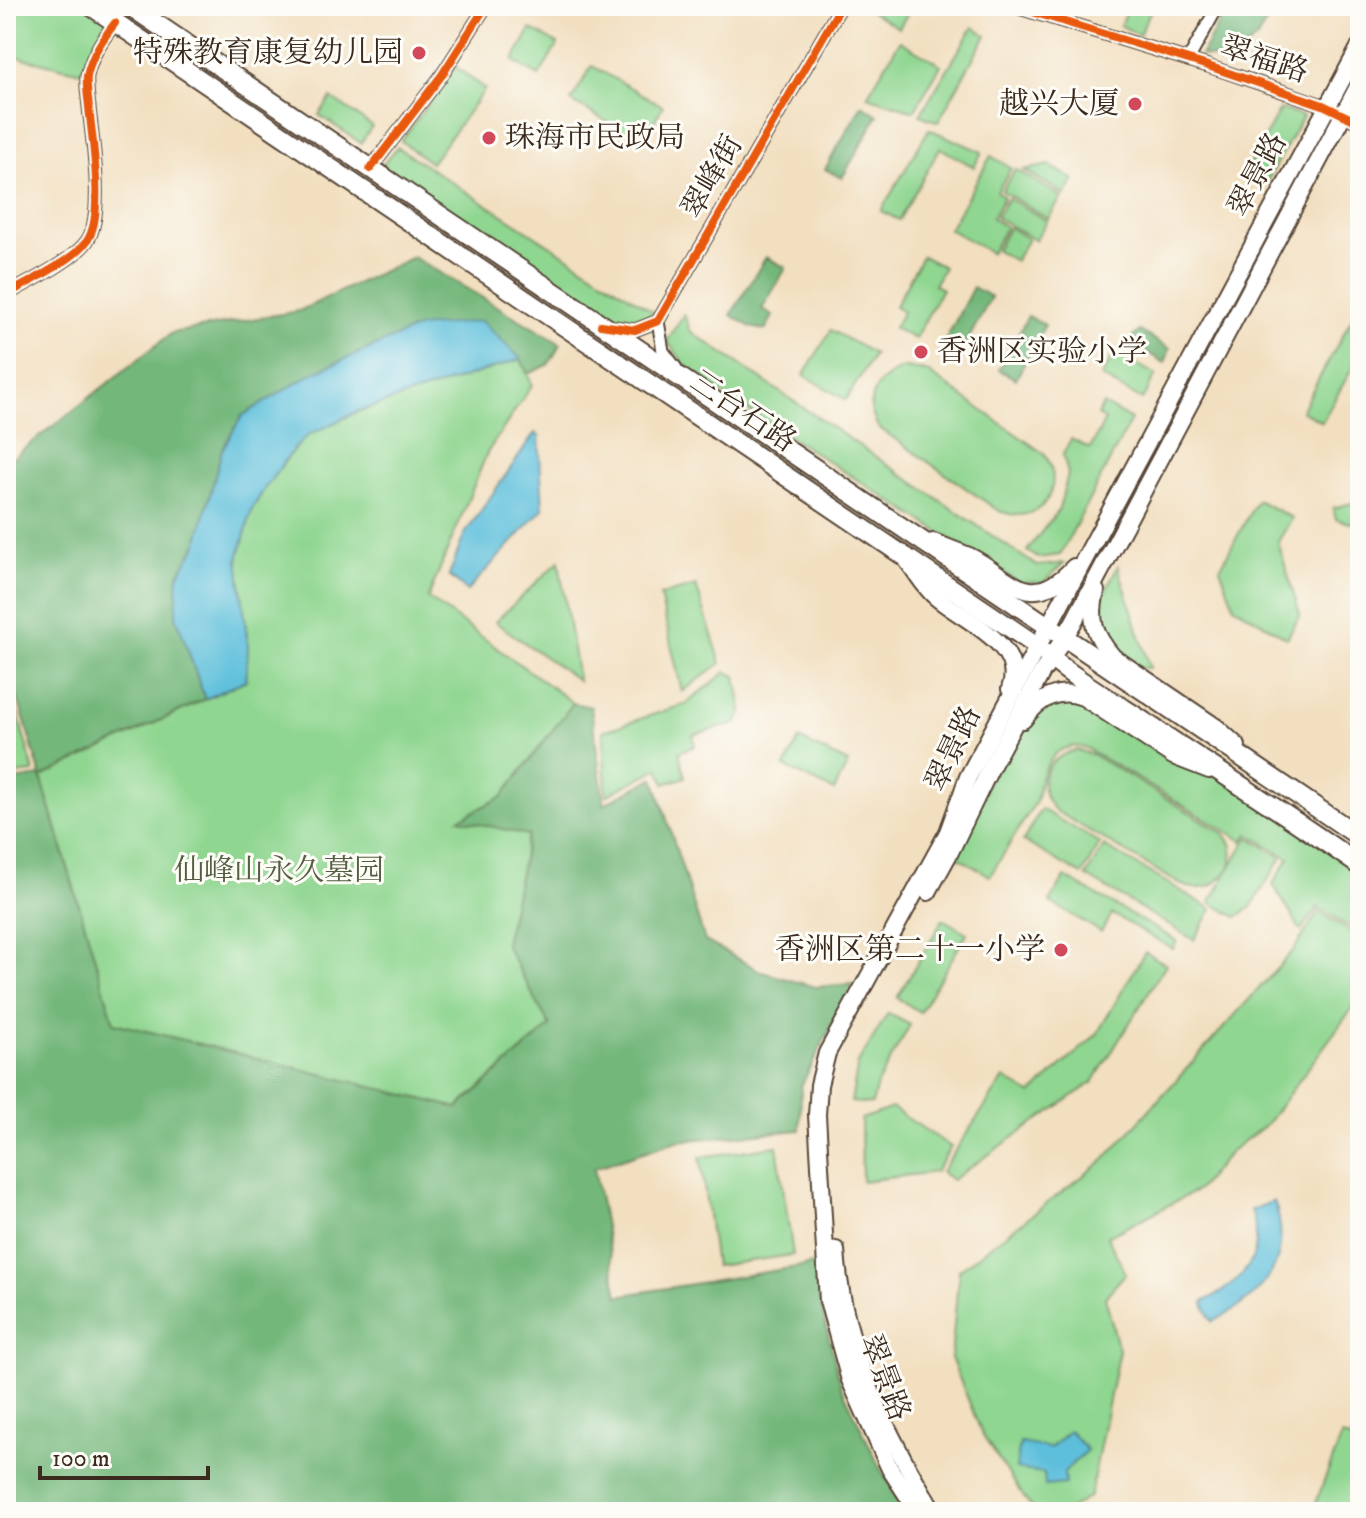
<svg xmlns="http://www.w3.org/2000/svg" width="1366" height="1518" viewBox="0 0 1366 1518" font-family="'IM FELL DW Pica','Noto Serif SC',serif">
	<rect width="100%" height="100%" fill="#fdfcf7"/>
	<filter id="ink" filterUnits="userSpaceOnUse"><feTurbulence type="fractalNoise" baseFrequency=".0125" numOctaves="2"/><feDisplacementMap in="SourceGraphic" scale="16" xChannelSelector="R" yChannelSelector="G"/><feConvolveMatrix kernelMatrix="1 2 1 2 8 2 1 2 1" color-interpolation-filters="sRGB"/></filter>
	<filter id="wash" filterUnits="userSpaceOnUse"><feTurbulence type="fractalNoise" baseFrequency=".006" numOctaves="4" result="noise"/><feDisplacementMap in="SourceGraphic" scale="32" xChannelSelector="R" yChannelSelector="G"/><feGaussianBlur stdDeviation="1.8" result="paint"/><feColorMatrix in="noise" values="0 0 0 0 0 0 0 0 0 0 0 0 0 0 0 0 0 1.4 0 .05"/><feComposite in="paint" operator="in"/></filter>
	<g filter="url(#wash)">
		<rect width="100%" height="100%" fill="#f2dfc0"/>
		<!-- green -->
		<g fill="#8fd690" stroke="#658057" stroke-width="2">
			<polygon points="6,6 91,6 115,23 97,46 81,72 6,54"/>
			<polygon points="862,6 912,6 899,28"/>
			<polygon points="1130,6 1153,6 1139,35 1120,25"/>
			<polygon points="973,27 986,35 938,122 920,115"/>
			<polygon points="531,29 558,44 539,76 513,61"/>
			<polygon points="900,41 941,65 914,111 867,96"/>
			<polygon points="592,66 663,106 642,142 571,101"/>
			<polygon points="456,67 485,89 431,163 401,141"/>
			<polygon points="331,98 372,126 361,143 319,115"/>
			<polygon points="1280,109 1303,116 1266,184 1245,173"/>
			<polygon points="929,129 982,152 974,167 940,148 899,220 881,211"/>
			<polygon points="397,147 654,312 634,324 604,320 380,168"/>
			<polygon points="991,156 1011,168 997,192 1004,197 992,218 1006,227 991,253 949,229"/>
			<polygon points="1049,165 1074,180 1065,195 1024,170"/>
			<polygon points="1015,169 1062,197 1048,219 1002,191"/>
			<polygon points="1008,198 1047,221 1035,240 996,217"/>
			<polygon points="1009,227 1028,239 1015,261 996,250"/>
			<polygon points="922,256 944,267 934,285 942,289 915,339 894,328 903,311 895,306"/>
			<polygon points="1360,304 1360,354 1322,422 1301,411"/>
			<polygon points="684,314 690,331 1037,566 1064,563 1043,583 1018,582 694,376 667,341"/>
			<polygon points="831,330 874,354 846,400 804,375"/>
			<polygon points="1115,352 1156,375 1142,400 1101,377"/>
			<polygon points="521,359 532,385 487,453 428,598 573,703 502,797 461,819 528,834 505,944 550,1026 457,1108 114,1023 41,777 246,680 248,646 238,559 252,509 265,488 292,452 306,436 357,412"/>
			<path d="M905 368 926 371 1043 453C1063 476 1051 515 1018 515 1011 515 1005 513 999 511L878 427C862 399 877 377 905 368Z"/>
			<polygon points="1103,404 1131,420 1060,555 1038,558 1027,551 1059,509 1068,474 1063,454 1071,439 1090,449 1105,420 1097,415"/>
			<polygon points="1257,500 1292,518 1278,542 1300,615 1287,638 1234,606 1220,568"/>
			<polygon points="1360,501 1360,520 1350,523 1336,519 1333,508"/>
			<polygon points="559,561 559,562 578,680 495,622"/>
			<polygon points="1118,566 1150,668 1138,668 1117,652 1100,624 1098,605"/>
			<polygon points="696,586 721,663 682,692 660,596"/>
			<polygon points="726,672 736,676 742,711 737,723 693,735 695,746 679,752 685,777 665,784 659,768 606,796 603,731 686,704"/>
			<polygon points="8,680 34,772 6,775 6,687"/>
			<polygon points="1063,693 1229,778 1360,867 1360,934 1318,907 1301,931 1273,884 1289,858 1248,834 1243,841 1086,748 1074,746 1063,749 1055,754 1049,762 1042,775 1036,801 990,876 950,852 1021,722"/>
			<polygon points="799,739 848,763 834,791 785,767"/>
			<path d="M1076 750 1092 754 1222 832C1226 837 1231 840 1232 848 1236 866 1217 888 1199 888 1192 889 1186 886 1180 884L1056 811C1032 787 1044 758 1076 750Z"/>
			<polygon points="1041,809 1100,843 1082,875 1023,841"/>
			<polygon points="1248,837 1282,857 1251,907 1237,917 1210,902"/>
			<polygon points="1104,846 1212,909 1194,940 1086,876"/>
			<polygon points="1065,877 1177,941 1173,949 1112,914 1101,932 1050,902"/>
			<polygon points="1319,911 1360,938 1360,990 1351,1010 1266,1125 1232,1150 1198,1190 1107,1237 1126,1273 1105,1297 1119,1350 1090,1496 1066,1512 1034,1512 983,1436 951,1358 959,1270 1104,1160 1293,951"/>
			<polygon points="943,919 967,933 920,1012 897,998"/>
			<polygon points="1145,952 1166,964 1093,1082 952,1180 941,1172 1004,1078 1031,1094 1097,1034"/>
			<polygon points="888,1013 910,1025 877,1084 872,1104 851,1102 858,1063"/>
			<polygon points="892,1108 951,1147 935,1172 862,1181 861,1119"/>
			<polygon points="777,1146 793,1255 715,1266 700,1157"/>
			<polygon points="1342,1436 1360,1443 1360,1512 1312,1512"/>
		</g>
		<!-- forest -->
		<g fill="#73b77a" stroke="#57704c" stroke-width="2">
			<polygon points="1228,6 1276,6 1257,38 1230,62 1201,55"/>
			<polygon points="862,105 878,115 842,178 825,169"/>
			<polygon points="413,257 561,344 548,365 528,374 521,359 419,327 313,373 242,416 222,450 197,545 178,576 176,616 205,699 41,777 114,1023 458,1108 550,1026 505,944 528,835 459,819 502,797 573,703 591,707 604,804 654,778 705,941 762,972 815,987 853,984 801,1086 800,1130 677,1141 594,1168 618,1296 815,1264 820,1301 841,1386 881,1470 908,1512 6,1512 6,781 41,776 6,658 6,463 172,333 299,311"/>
			<polygon points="766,257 786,268 762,309 773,316 765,330 751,327 731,315"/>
			<polygon points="973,287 991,297 962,351 945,341"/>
			<polygon points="1028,316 1045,325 1016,379 999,370"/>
			<polygon points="1140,331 1170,349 1165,363 1128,341"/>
		</g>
		<!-- water -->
		<g fill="#5dbfdb" stroke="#4c747c" stroke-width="2">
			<polygon points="481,321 521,359 356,412 307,436 292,451 265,488 252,509 238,559 248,646 246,680 205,699 176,616 178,576 197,544 222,450 242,416 313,373 419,327"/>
			<polygon points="535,433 539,436 543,509 467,591 449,576 464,535"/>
			<path d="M1274 1201C1295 1261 1264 1296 1212 1322L1203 1302C1227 1290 1254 1272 1256 1242 1257 1232 1254 1220 1251 1210Z"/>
			<polygon points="1069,1431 1087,1450 1064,1472 1065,1484 1045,1486 1044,1473 1016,1469 1020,1443 1050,1448"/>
		</g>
	</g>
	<g filter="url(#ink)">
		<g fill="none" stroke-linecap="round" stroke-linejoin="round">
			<defs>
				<g id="street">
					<polyline points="1013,6 1208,66 1323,105 1360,123"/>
					<polyline points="1188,60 1218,6"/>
					<polyline points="370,169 442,75 486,6"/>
					<path d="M6 295C28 282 73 261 87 241 105 215 92 139 89 107 88 97 86 86 87 76 92 54 102 40 115 23"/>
					<polyline points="658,321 663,351 676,368"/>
					<polyline points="609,326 635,330 658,321 841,6"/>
				</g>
				<g id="secondary">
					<path d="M933 542C945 547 957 551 969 556 1011 577 1029 615 1074 567"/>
					<path d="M908 562C917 573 925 588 936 597 962 620 1027 644 1010 689"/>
					<path d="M1096 591C1089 620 1094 635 1113 657L1216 727 1237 746"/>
					<path d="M1023 720C1039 699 1057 687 1083 697L1173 756 1209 770"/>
					<polyline points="928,892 950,852 991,767 1042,672 1051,659 1073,623 1360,83"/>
					<path d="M836 1250C842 1345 885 1432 934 1512"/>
					<polyline points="918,1512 890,1469 850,1380 828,1301 817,1115 819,1085 827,1053 948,832 968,777 1025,670 1360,46"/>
				</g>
				<g id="primary">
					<path d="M91 6 1037 646C1067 674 1103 695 1137 717 1211 767 1287 814 1360 866"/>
					<path d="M130 6C540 283 951 559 1360 837"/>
				</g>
			</defs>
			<!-- street casing -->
			<use href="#street" stroke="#564536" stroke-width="15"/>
			<!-- secondary casing -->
			<use href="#secondary" stroke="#564536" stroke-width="20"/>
			<!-- primary casing -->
			<use href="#primary" stroke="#564536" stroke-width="22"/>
			<!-- street -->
			<use href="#street" stroke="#fff" stroke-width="11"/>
			<!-- secondary -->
			<use href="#secondary" stroke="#fff" stroke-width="16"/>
			<!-- primary -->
			<use href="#primary" stroke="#fff" stroke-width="18"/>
			<defs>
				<g id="cycleway">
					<polyline points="1013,6 1208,66 1323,105 1360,123"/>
					<polyline points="370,169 442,75 486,6"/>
					<path d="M6 295C28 282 73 261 87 241 105 215 92 139 89 107 88 97 86 86 87 76 92 54 102 40 115 23"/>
					<polyline points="601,325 635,330 658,321 841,6"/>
				</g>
			</defs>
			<!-- cycleway casing -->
			<use href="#cycleway" stroke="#fdfcf7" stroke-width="13"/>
			<!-- cycleway -->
			<use href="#cycleway" stroke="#e8590c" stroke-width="8"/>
		</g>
	</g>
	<!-- markers -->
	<g fill="#d1495b" stroke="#fdfcf7" stroke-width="3">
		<circle cx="419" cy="53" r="8"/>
		<circle cx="1135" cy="104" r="8"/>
		<circle cx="489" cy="138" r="8"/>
		<circle cx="921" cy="352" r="8"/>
		<circle cx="1061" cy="950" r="8"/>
	</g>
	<g text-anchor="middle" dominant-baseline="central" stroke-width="6" stroke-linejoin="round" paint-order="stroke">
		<!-- poi labels -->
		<g font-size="30" fill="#3b2a1e" stroke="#fdfcf7" text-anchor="end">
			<text x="403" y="53">特殊教育康复幼儿园</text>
			<text x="1119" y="104">越兴大厦</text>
			<text x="505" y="138" text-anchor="start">珠海市民政局</text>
			<text x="937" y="352" text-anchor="start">香洲区实验小学</text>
			<text x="1045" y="950">香洲区第二十一小学</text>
		</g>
		<!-- street labels -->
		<g font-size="30" fill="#3b2a1e" stroke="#fdfcf7">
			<text transform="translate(1264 60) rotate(18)">翠福路</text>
			<text transform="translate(1258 175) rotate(-62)">翠景路</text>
			<text transform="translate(713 177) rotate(-60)">翠峰街</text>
			<text transform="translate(743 412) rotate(34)">三台石路</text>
			<text transform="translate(954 749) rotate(-65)">翠景路</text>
			<text transform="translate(884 1378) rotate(69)">翠景路</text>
		</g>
		<!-- park labels -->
		<g font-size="30" fill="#545e40" stroke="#fdfcf7">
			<text x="279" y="871">仙峰山永久墓园</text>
		</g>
	</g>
	<!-- margin -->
	<rect width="1366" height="1518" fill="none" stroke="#fdfcf7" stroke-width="32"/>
	<!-- scale -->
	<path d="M40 1466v12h168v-12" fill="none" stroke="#3b2a1e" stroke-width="4"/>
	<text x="52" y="1466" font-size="24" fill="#3b2a1e" stroke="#fdfcf7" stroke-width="6" paint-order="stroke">100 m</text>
</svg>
